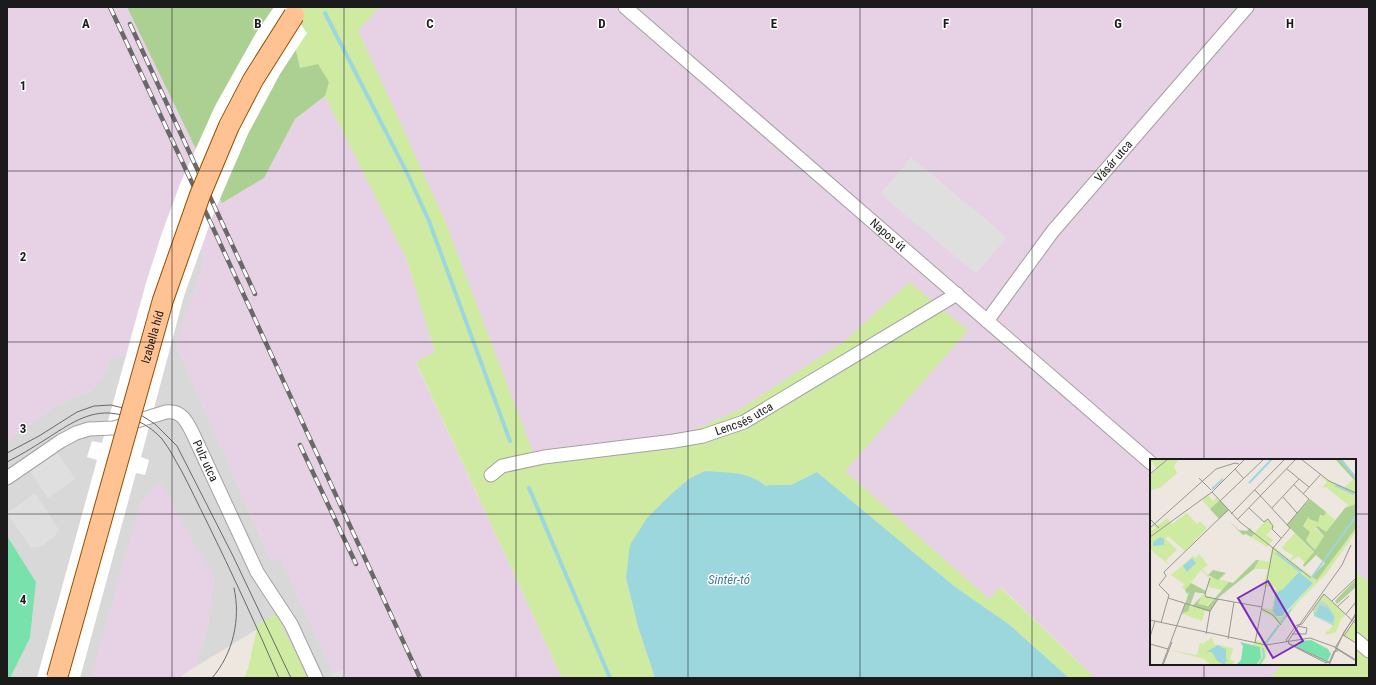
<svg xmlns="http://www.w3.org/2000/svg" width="1376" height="685" viewBox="0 0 1376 685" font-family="'Roboto Condensed',sans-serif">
	<rect width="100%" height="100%" fill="#ede7e0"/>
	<!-- residential -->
	<polygon fill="#d9d8d8" points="180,184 205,259 176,345 271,561 280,557 335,678 304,678 274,619 195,667 207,632 214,578 141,502 91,678 10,678 30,638 36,582 7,536 7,441 54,407 92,390 106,372 110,358 126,354 146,283 162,233"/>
	<!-- industrial -->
	<g fill="#e7d1e5">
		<polygon points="7,7 127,7 222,203 264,178 295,119 325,96 406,258 435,352 416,363 562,678 335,678 280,557 271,561 176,345 205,259 180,185 162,233 146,283 126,354 114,359 110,358 106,372 101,381 92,390 54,407 7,441"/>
		<polygon points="380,7 1369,7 1369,582 1355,571 1355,460 1151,460 1151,664 1282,664 1270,678 1095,678 1001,587 989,599 845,471 968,330 909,283 846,340 739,410 686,433 534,455 445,221 358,30"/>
		<polygon points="160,482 214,578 207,632 195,667 178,678 91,678 141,502"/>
	</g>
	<!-- grass -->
	<g fill="#cfeba2">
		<polygon points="286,7 380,7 358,30 445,221 534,455 686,433 739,410 846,340 909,282 968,330 845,471 989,599 1000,587 1095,678 1069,678 1010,625 954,586 817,472 791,485 769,485 766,487 760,481 705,471 690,478 670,495 626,578 638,627 655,678 562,678 416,362 435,352 406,258 325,96 329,81 300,68"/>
		<polygon points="1355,571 1369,582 1369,678 1270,678 1282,664 1355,664"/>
		<polygon points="276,614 308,678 244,678 248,669 258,624"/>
	</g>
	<!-- forest -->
	<polygon fill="#accf92" points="127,7 286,7 300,68 318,64 329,82 325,96 295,119 264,178 222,203"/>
	<!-- pitch -->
	<polygon fill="#78e1ac" points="7,536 36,582 30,638 10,678 7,678"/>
	<!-- parking -->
	<g fill="#dfdfdf">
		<polygon points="911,157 1007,237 976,274 880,194"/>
		<polygon points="53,446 75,479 48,498 26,465"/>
		<polygon points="35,493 59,530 54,537 42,546 31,548 7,513"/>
		<polygon points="343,670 347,678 332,678 331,675"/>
	</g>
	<!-- water -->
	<path fill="#9dd7de" d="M705 471C727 473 748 471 766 486L769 485H791L817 472 954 586 1010 625 1069 678H655L638 627 626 578 630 545 647 518 670 495 690 478Z"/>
	<!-- pier -->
	<polygon fill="#fff" points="274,7 288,7 307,33 280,74 248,134 213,215 184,296 141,457 149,460 145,475 136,473 80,678 37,678 97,460 87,457 92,441 102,443 146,283 162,233 180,184 215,106 256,33"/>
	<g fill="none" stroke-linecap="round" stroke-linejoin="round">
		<!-- stream -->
		<g stroke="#9dd7de" stroke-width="4">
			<polyline points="325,13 408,175 429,221 510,441"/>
			<polyline points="529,488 610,678"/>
		</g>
		<defs>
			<g id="minor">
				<path id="s1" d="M625 7 1151 463"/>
				<path id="s2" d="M987 321 1053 231 1247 7"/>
				<path id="s3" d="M491 475 502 466 544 457 674 441 703 436 744 422 957 294"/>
				<path id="s4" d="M7 478 61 441 76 433 89 429 114 428 166 412C182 410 187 422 193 434L257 572 291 624 316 678"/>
				<polyline points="1355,639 1369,651"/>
			</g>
		</defs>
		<!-- minor casing -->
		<use href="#minor" stroke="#a2a2a2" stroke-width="15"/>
		<!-- minor -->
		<use href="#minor" stroke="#fff" stroke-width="13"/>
		<!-- tram -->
		<g stroke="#696969" stroke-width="1">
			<polyline points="7,453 39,436 77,412 94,406 111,405 127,409 136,412 155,424 177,446 233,556 291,678"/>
			<path d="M7 462C19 456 32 448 43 441 64 428 84 412 109 413 128 414 150 425 162 439 170 449 175 460 181 470 190 487 198 504 207 522 232 573 256 625 279 678"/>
			<path d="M212 678C233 654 241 619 234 588"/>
		</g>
		<defs>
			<g id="rail">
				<polyline points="110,7 208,217 420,678"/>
				<polyline points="130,24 255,294"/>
				<polyline points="300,445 356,564"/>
			</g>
		</defs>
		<!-- rail casing -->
		<use href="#rail" stroke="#696969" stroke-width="4.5"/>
		<!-- rail -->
		<use href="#rail" stroke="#fff" stroke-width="3" stroke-dasharray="9" stroke-linecap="butt"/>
		<defs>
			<g id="primary-bridge">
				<path id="s5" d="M57 678 163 300 200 195 229 126 253 80 294 15"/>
			</g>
		</defs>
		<!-- primary-bridge casing -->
		<use href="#primary-bridge" stroke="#924f00" stroke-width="22" stroke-linecap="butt"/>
		<!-- primary-bridge -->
		<use href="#primary-bridge" stroke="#ffc393" stroke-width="20"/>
	</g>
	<!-- grid -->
	<path fill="none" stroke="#1b1b1b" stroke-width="1" stroke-opacity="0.55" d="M172 7V678M344 7V678M516 7V678M688 7V678M860 7V678M1032 7V678M1204 7V460M7 171H1369M7 342H1369M7 514H1151M1355 514H1369M1204 664V678"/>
	<g text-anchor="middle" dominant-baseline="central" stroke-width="3" stroke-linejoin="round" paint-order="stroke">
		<!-- street labels -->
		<g font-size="12" fill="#1b1b1b" stroke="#fff">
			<text stroke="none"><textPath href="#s2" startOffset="204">Vásár utca</textPath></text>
			<text stroke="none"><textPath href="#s1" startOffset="348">Napos út</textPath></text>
			<text stroke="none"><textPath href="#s5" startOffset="354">Izabella híd</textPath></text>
			<text stroke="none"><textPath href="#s3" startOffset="262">Lencsés utca</textPath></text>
			<text stroke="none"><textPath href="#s4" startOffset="243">Pulz utca</textPath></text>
		</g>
		<!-- water labels -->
		<g font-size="13" font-style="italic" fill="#3f7a9e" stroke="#fff">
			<text x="729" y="579">Sintér-tó</text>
		</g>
	</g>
	<!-- overview -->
	<g transform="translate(1150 459)">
		<rect width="206" height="206" fill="#ede7e0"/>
		<path d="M0 0H29L24 7 27 14 11 28 0 32V16L7 10ZM170 17 194 29 203 20 206 23V45L195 49 198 46 176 28 171 30 177 23ZM58 36 63 42 67 38 70 41 60 50 52 41ZM176 53 185 61 176 73 170 68 165 69 174 77 165 91 156 80 158 72 153 67 159 57V60L165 62ZM37 54 47 65 50 62 57 69 35 92 18 77 16 80 27 91 16 101 19 106 0 90V72L6 69 0 61 7 67 17 59 22 65ZM117 60 124 68 116 76 123 81 117 88 101 78ZM206 69V73L176 115 149 142 118 183 116 199 111 206H106L111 199 110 188 103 186 105 181 115 183 129 165 122 157 112 153 113 149 122 150 126 128H113L118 110H104L109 101 119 103 123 87 140 101 143 96 135 92 132 88 145 74 164 94 155 104 148 97 141 102 167 121ZM149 113 163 124 137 153 131 158 126 157 125 139ZM49 95 58 106 52 110 60 118 79 123 73 131 58 128 59 119 51 111 35 131 32 128 34 125 21 116 43 97 45 99ZM173 135 196 155 191 160 186 173 177 176 175 174 183 167 164 153 163 157V150ZM52 136H55L65 139 56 147 47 145ZM41 147 55 151 52 162 33 155ZM203 164 206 169V179L203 182 195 177ZM62 178 64 185 83 189 80 201 84 202 83 206H61L54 200 20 191 47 196 50 184 53 185Z" fill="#cfeba2" fill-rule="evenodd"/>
		<path d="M185 0H192L206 18V23ZM160 40 176 53 174 57 170 56 168 63 159 60V57L153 67 160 73 156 81 165 91 174 77 166 68 168 67 176 73 195 49 206 45V69L167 121 162 118 175 104 166 96 154 108 153 106 164 93 137 66ZM70 41 79 51 69 60 60 50ZM79 62 89 71 97 72 100 69 104 75 101 78 96 75 93 76ZM106 101H109L104 110 68 139 60 153 42 147 51 138 48 145 58 147 79 123 83 124ZM63 111 76 114 68 121 58 116ZM206 120V128L187 145 185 142ZM41 124 56 132 55 135 45 133 38 152 32 155 39 133 37 135 35 131Z" fill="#accf92"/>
		<path d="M171 141 178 146 185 157 184 167 164 157V150ZM169 146 177 149 183 161 181 164 167 158 165 154Z" fill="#bbdcc9" fill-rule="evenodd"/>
		<path d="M161 181 178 190 181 195 177 203 145 187 150 182ZM90 183 110 188 111 199 106 206H86L91 201 93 187Z" fill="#78e1ac"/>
		<path d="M10 78 14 80V86L3 87V83ZM42 99 46 104 37 113 33 107ZM149 113 163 124 132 157H126L123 152 126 134 133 130ZM169 146 178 149 184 158 182 164 167 158 164 154 167 153ZM68 186 75 190 76 188V200L79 202H76L75 206 67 202 62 193H56Z" fill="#9dd7de"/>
		<path fill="none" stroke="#9dd7de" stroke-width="2" d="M190 0 206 19M99 24 122 0M185 26 204 35M62 30 73 20M126 94 151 113M162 118 206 57M131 164 141 150M115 185 129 166M109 206 114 198 113 189"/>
		<path fill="none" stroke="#999591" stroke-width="1" d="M151 0 179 22 206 34M85 10 94 20M137 10 159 28M0 15 18 0M49 19 61 31M105 31 140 69 123 89 105 184M62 33 90 63 161 119M62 33 95 0M153 35 171 15M133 38 147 54M70 42 114 0M99 49 114 63 118 60 123 67 122 70 131 79M122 49 149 20M81 55 135 0M0 60 9 69M87 61 146 0M137 66 159 40 144 26M0 69 66 10 85 4 89 5M0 78 62 33M60 119 55 135 56 138 112 148M18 139 60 152M182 142 206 119M188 147 199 137M112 150 123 156 131 166M206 154 185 189 206 202M196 155 206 143M0 161 116 186 160 179 185 188 206 201M11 164 19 136 9 126 16 117 14 113 78 51M56 175 60 152 68 140M142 175H156L157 169 147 167M193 176 206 184M194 177 206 159M0 178 5 162M78 180 84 143M0 185 18 190M188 192H184L180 202 176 204 139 185 138 182 192 106 201 86M180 204 140 185 136 181 143 171 147 166 152 165 174 135 206 165M12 206 35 145M13 206 22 183M179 206 194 173 206 156"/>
		<path fill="#7b2cbf" fill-opacity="0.15" stroke="#7b2cbf" stroke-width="2" d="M118 122 153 182 123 199 88 139Z"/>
		<rect width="206" height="206" fill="none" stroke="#1b1b1b" stroke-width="2"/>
	</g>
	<g font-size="13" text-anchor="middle" font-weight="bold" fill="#1b1b1b" stroke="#fff" stroke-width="3" stroke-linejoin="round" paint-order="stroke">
		<text x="86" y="28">A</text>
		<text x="258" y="28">B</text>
		<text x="430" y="28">C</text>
		<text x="602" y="28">D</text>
		<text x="774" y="28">E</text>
		<text x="946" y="28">F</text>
		<text x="1118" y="28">G</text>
		<text x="1290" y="28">H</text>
		<text x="23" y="90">1</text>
		<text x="23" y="261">2</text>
		<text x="23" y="433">3</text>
		<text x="23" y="604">4</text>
	</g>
	<!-- border -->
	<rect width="1376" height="685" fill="none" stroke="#1b1b1b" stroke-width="16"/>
</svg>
